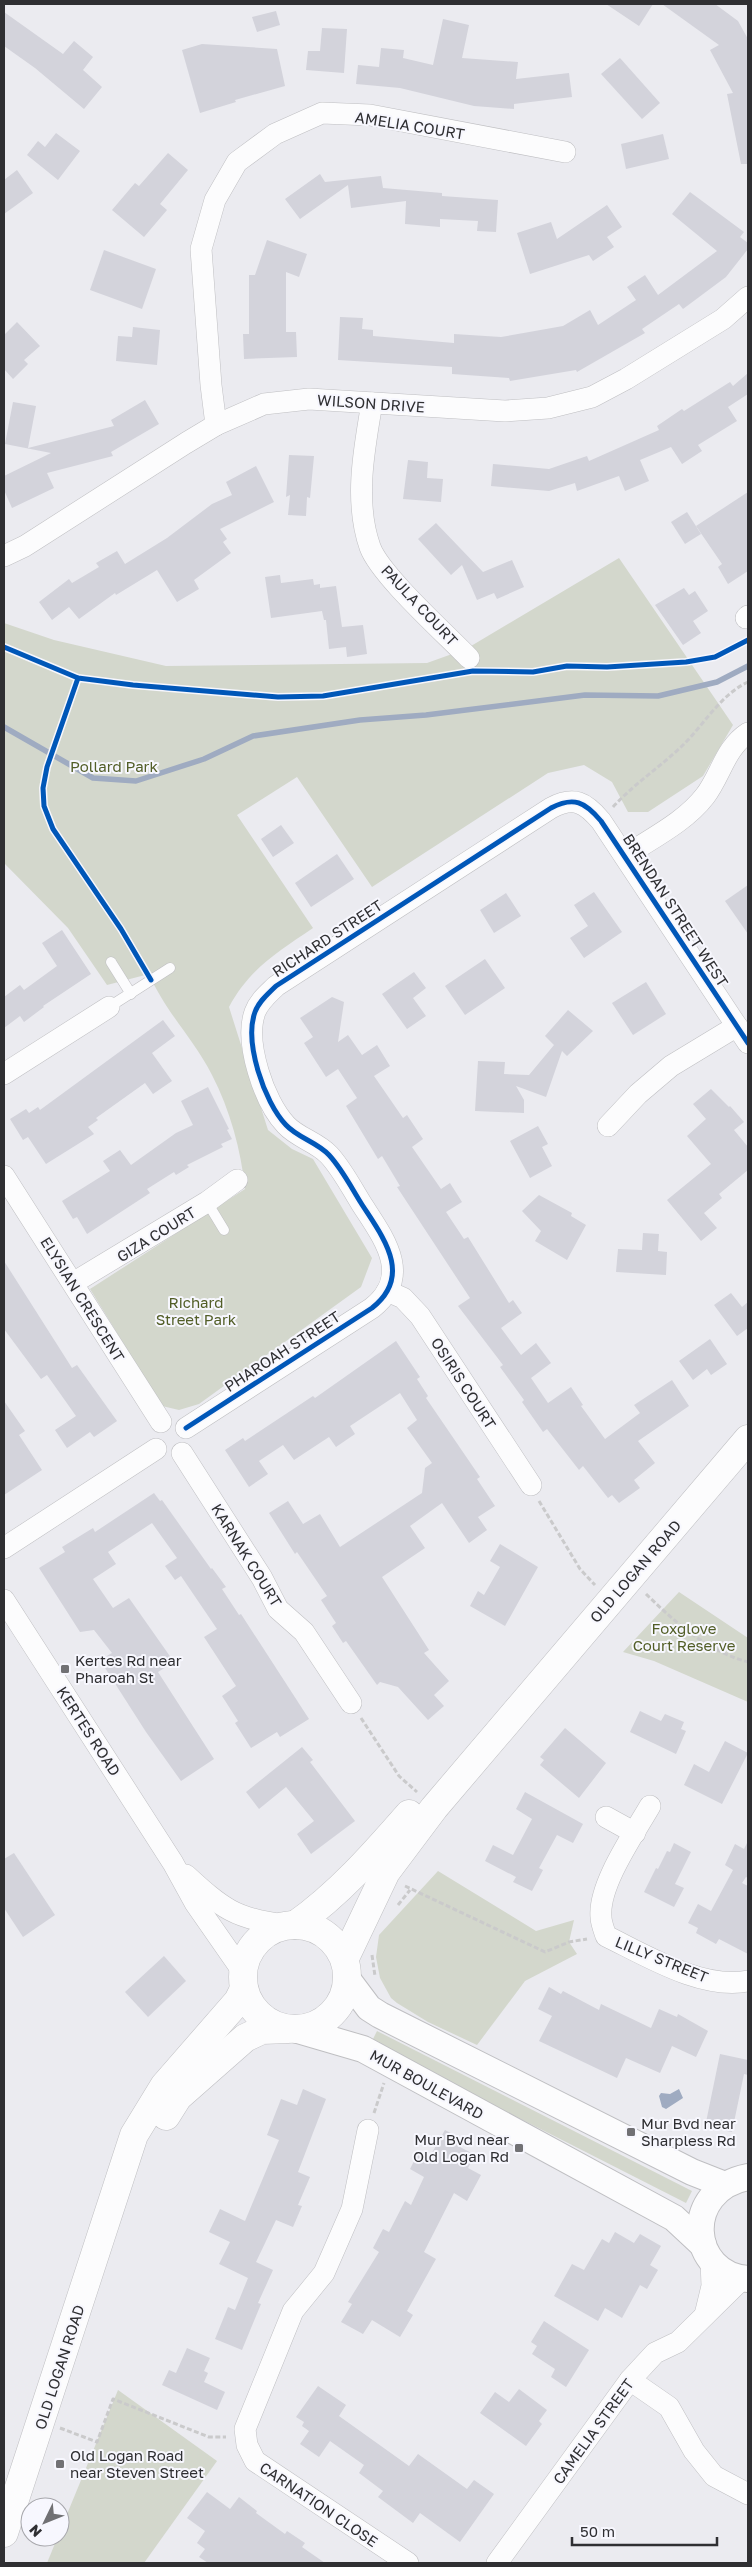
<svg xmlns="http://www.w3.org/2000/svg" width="752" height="2567" viewBox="0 0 752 2567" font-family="'Golos Text',sans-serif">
	<rect width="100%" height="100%" fill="#ebebf0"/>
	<!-- green -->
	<g fill="#d3d7cc">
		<path d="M619 558 733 725 703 776 648 812H628L612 782 584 765 548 773 372 887 297 777 237 815 313 928C278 952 250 968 229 1007L268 1130 292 1149 313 1159 372 1258 361 1287 199 1404 179 1410 162 1406 90 1289 245 1189C241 1150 230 1110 212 1075 194 1039 166 1013 149 974L107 985 68 928 4 863V623L54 640 166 666 427 663 466 649Z"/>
		<polygon points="679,1592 748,1638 748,1702 654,1661 623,1652"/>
		<polygon points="438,1871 536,1931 574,1920 569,1942 577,1954 525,1981 477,2045 428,2022 397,2003 391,1998 380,1978 376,1957 379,1935"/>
		<polygon points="377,2031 692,2191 686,2203 371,2043"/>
		<polygon points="118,2390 217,2461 144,2563 47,2563"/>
	</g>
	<!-- water -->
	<polygon fill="#9fabc1" points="679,2089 683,2098 666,2109 662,2107 659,2096 661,2093 670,2094"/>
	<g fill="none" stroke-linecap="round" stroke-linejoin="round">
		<!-- stream -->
		<polyline stroke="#9fabc1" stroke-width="5.5" points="4,727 93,778 136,781 204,759 253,736 360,720 426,715 585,695 658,696 717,682 748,666"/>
	</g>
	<!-- building -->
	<g fill="#d3d3db">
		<polygon points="606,4 653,4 639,26"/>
		<polygon points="662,4 715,4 738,21 748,39 748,164 741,164 727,94 733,93 710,50 719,45"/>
		<polygon points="276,11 280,25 257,32 252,17"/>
		<polygon points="4,12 63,54 74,41 93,57 83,70 102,87 84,109 35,68 4,46"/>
		<polygon points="443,19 469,25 462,58 518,62 516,79 569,73 572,97 514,104 514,109 474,106 400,88 356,84 358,65 379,67 381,48 404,50 403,58 433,65"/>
		<polygon points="322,28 347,29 344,73 306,70 308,51 320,51"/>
		<polygon points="202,44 277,49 285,86 235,100 236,102 200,113 182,50"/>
		<polygon points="620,58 660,103 642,119 601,74"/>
		<polygon points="56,133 80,151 58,180 27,155 38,141 45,147"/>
		<polygon points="663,134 669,159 626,169 621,144"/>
		<polygon points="168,153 188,170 160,204 167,210 144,237 112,210 135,183 139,186"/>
		<polygon points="17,170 33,193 4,214 4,180"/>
		<polygon points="320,174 325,182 381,176 383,188 442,193 442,196 498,200 496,232 477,231 478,221 440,219 440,227 405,224 406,201 351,208 348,185 300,219 285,199"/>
		<polygon points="690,192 744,232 740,237 748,243 748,249 726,277 683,309 679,304 642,329 645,333 577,372 576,370 510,381 509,378 452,374 452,367 338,360 340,317 363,318 362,329 373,330 373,336 454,343 454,334 501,337 563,326 590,310 598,325 636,300 627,287 645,275 658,295 717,251 672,214"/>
		<polygon points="607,205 622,227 607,237 614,247 593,261 589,255 530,274 517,233 551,222 557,239"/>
		<polygon points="267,240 307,254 299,277 286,272 286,332 296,332 297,357 244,359 243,334 249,334 249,275 255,275"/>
		<polygon points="104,250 156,269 142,309 90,290"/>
		<polygon points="17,322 40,346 24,360 28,364 13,379 4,369 4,335"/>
		<polygon points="133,327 160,330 157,365 116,361 118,336 132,337"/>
		<polygon points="748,373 748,394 728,407 737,421 698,445 702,451 682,464 671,447 640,460 649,481 625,491 619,476 577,491 575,483 549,491 491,486 493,464 549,469 587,456 589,461 659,430 657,426 682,409 684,411 730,382 733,386"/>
		<polygon points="145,400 159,424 111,452 113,456 47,473 54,488 12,508 4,490 4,476 51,453 5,444 13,402 36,406 28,448 114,426 111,420"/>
		<polygon points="289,455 314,456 310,498 307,497 306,516 288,515 290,495 286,497"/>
		<polygon points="408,460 428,462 427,478 443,479 441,502 403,499"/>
		<polygon points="256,466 274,502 220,529 227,539 223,542 231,553 194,580 199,589 177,602 157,570 116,595 115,593 79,619 69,607 52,620 39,602 69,579 72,583 99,567 96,563 117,551 125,564 167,538 212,504 232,495 226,482"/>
		<polygon points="748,492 748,571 728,584 718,567 722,564 696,526"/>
		<polygon points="687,512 701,534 685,544 671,522"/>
		<polygon points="436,523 483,572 512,560 524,587 497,599 494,593 477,600 462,565 451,575 418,539"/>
		<polygon points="280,575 281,583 313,579 314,585 320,584 320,588 336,586 342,627 363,625 367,654 347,657 346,647 329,649 326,620 324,620 322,611 271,618 265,577"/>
		<polygon points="684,588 689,595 695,591 708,611 693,621 701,633 683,645 655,605"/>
		<polygon points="281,825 294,843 273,857 261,839"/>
		<polygon points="337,854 354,879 311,907 295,883"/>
		<polygon points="748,885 748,934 725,901"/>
		<polygon points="594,892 622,932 584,958 570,938 588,926 574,905"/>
		<polygon points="506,893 521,916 494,933 480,910"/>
		<polygon points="62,930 91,974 43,1006 44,1007 24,1022 20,1016 4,1028 4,997 20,985 24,990 57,966 42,943"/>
		<polygon points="485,959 505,988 465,1015 445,986"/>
		<polygon points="414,972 426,988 413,998 426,1016 407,1029 382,994"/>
		<polygon points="646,982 666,1014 633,1035 612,1003"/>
		<polygon points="332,997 344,1002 338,1042 348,1035 362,1055 377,1045 390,1066 374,1076 403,1118 407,1115 423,1139 412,1147 441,1189 450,1183 462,1202 446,1212 464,1239 468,1237 509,1303 513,1300 522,1313 501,1328 521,1355 536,1343 551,1363 531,1378 548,1403 571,1387 583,1405 581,1406 605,1439 640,1413 634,1405 672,1380 689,1406 638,1441 655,1463 634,1480 640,1488 619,1503 612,1495 608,1498 583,1466 579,1470 547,1429 543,1432 522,1402 524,1400 500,1367 503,1365 458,1306 470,1298 397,1187 400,1186 382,1156 378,1159 346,1106 357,1098 338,1069 326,1077 304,1043 313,1037 300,1018"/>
		<polygon points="568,1010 593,1031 567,1056 562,1051 546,1097 516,1086 524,1100 524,1113 475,1111 478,1061 505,1062 504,1074 529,1075 554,1045 545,1036"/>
		<polygon points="163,1020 175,1036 152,1053 172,1081 153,1094 145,1083 96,1118 98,1120 88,1127 94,1134 46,1164 28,1137 23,1140 10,1119 26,1109 29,1113 38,1107 40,1110"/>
		<polygon points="208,1087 229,1129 227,1130 232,1139 221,1144 223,1147 187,1165 189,1167 176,1175 174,1172 147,1189 150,1193 87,1234 77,1217 73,1219 62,1201 110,1171 103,1161 120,1150 131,1165 176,1133 193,1125 181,1101"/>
		<polygon points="711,1089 729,1107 730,1106 744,1122 734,1130 748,1147 748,1170 719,1194 722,1198 704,1213 717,1228 701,1241 667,1200 711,1164 687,1136 706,1119 693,1104"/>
		<polygon points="538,1126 548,1144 542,1147 552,1166 530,1178 510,1141"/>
		<polygon points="539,1195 572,1213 571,1216 586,1225 567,1260 535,1241 541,1231 522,1211"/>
		<polygon points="643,1233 659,1234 658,1251 667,1252 666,1275 616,1272 618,1249 642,1250"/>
		<polygon points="4,1261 72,1368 77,1365 117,1421 94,1437 90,1432 67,1448 55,1430 76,1416 47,1375 41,1379 4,1329"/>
		<polygon points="731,1293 742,1307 748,1302 748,1328 737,1336 714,1305"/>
		<polygon points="710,1339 727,1364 711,1375 707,1369 693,1380 679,1361"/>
		<polygon points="396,1341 420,1377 417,1379 428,1396 426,1398 480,1477 477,1479 495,1506 478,1517 487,1530 469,1543 442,1503 410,1526 425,1548 382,1577 429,1650 424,1653 449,1681 434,1695 444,1706 428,1720 398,1687 380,1682 377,1685 346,1641 343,1643 332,1626 336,1623 321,1600 327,1596 297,1552 295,1554 269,1513 288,1501 303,1524 320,1514 340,1547 422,1493 425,1468 432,1463 407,1428 417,1420 400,1393 350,1426 355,1434 336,1447 329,1437 294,1460 283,1445 259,1461 268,1474 249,1487 225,1450 243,1438 245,1441 313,1396 315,1398"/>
		<polygon points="4,1401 25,1431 19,1435 42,1470 4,1495"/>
		<polygon points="154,1493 160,1501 162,1500 211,1569 212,1568 226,1587 222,1589 239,1615 241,1614 309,1719 280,1737 277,1732 251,1748 235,1723 238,1721 222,1696 236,1686 204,1637 217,1629 181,1576 175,1580 165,1566 177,1558 152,1523 108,1552 116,1564 93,1579 113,1608 129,1598 174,1662 158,1672 214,1759 181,1781 146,1732 100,1660 112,1653 94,1630 80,1632 39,1568 65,1552 62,1547 93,1528 95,1532"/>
		<polygon points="500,1544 538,1567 505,1626 470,1606 478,1591 484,1595 500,1567 490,1561"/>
		<polygon points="640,1711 661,1721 665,1714 684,1722 681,1729 686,1731 676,1754 630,1732"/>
		<polygon points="565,1728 606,1763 579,1798 540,1765 544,1760 540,1757"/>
		<polygon points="725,1741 748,1753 722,1804 684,1785 694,1764 709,1772"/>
		<polygon points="302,1747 313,1760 310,1762 355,1821 311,1854 297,1834 314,1821 286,1787 259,1809 246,1792"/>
		<polygon points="525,1792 583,1824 573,1843 557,1835 539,1868 543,1870 532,1891 513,1882 516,1877 485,1861 493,1845 513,1855 532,1819 516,1809"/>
		<polygon points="748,1841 748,1878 746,1877 742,1883 748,1886 748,1954 719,1939 716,1944 696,1933 698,1928 688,1923 698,1904 711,1911 733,1870 725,1865 735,1844 744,1849"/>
		<polygon points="674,1843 691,1852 675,1884 684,1888 674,1907 644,1892 656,1868 658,1869 667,1851 670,1852"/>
		<polygon points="14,1853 55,1915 23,1937 4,1908 4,1859"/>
		<polygon points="164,1956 186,1981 148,2017 125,1992"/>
		<polygon points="549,1987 561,1994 563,1991 599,2010 601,2004 651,2028 659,2009 677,2017 678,2014 708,2031 696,2057 672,2046 660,2073 626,2058 617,2078 539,2041 552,2016 538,2009"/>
		<polygon points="720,2054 748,2060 748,2075 744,2074 732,2132 705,2127"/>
		<polygon points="303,2089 326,2099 298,2172 310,2177 298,2205 302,2206 293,2227 276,2220 256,2262 273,2270 258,2303 261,2304 242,2350 215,2339 228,2307 235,2310 248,2278 219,2264 230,2242 209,2232 220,2209 245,2221 279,2140 267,2135 281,2099 297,2105"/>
		<polygon points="445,2130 464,2140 460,2147 475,2155 468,2168 481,2175 467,2201 454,2193 424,2252 436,2259 407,2311 413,2315 400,2337 372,2320 363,2334 341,2322 352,2304 348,2302 379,2252 373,2248 383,2229 389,2232 405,2201 411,2205 424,2177 410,2169 418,2153 429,2158"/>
		<polygon points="615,2232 634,2243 640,2234 661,2246 650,2265 658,2270 647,2289 640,2285 622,2318 605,2308 598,2321 554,2296 572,2264 584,2270 602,2239 609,2243"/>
		<polygon points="544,2321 589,2350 566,2387 551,2377 555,2369 532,2354 537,2346 531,2342"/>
		<polygon points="187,2348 210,2358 204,2371 208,2373 204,2382 225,2392 217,2410 162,2385 169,2370 176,2373"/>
		<polygon points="318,2386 346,2405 339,2416 409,2466 418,2454 467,2489 474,2480 494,2494 460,2542 420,2513 413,2523 378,2497 383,2491 359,2473 364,2465 330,2441 319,2457 300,2444 309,2431 302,2426 304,2422 296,2417"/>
		<polygon points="519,2389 547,2410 539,2421 542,2424 526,2446 480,2413 495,2392 509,2402"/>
		<polygon points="207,2492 230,2509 239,2497 257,2511 256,2513 285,2534 287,2531 305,2543 302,2547 325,2563 208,2563 199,2557 205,2549 197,2543 205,2531 187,2518"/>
	</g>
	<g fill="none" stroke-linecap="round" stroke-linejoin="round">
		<defs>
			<g id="service">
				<polyline points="111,962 131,994"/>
				<polyline points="109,1007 170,968"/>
				<polyline points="207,1202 224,1230"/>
			</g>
			<g id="minor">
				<path d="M372 403C364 449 354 502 370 547 380 575 446 634 469 658"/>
				<polyline points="216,425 211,385 201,249 215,200 237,162 275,134 322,113 370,115 565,152"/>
				<polyline points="4,556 25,546 186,443 216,425 264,404 309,399 505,411 548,408 592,397 626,379 723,319 748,297"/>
				<polyline points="746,618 748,616"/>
				<path d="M625 856C652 838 685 822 705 796 721 775 725 748 748 733"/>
				<polyline points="4,1074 109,1007"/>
				<polyline points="608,1126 638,1094 671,1066 737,1026"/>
				<polyline points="4,1176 161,1422"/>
				<polyline points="73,1283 207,1202 237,1180"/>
				<polyline points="387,1291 403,1298 420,1316 531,1485"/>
				<path d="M186 1428 372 1308C414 1275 382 1236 361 1203 351 1187 342 1169 329 1155 317 1142 298 1138 286 1125 264 1102 244 1042 255 1012 259 1001 268 994 276 986L551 808C574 796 585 802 601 821L748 1043"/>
				<polyline points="182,1453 262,1578 278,1609 304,1632 351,1703"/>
				<polyline points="4,1548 156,1449"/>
				<polyline points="4,1600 173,1863 195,1903 243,1972"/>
				<path d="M650 1806C634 1834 598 1885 601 1917 601 1923 604 1930 606 1936 647 1956 702 1990 748 1981"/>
				<polyline points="606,1817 635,1833"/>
				<path d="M186 1875C222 1908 235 1919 285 1925"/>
				<polyline points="368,2130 352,2209 324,2273 293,2311 245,2429 247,2445 255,2461 408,2563"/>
				<polyline points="705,2315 712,2286 711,2260"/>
				<polyline points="630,2380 669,2407 694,2451 714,2476 748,2494"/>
				<polyline points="497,2563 630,2380 655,2353 678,2342 743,2278"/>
			</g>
			<g id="tertiary">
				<polyline points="348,1980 369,2008 380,2015 692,2172 725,2185"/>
				<polyline points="298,2030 363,2049 674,2218 703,2245"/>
				<path d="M748 2177C681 2190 689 2275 748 2279"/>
			</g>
			<g id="secondary">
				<circle cx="295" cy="1977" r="52"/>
				<path d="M295 1925C339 1894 374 1854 409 1814"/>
				<polyline points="345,1958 386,1872 434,1808 748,1439"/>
				<polyline points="166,2116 178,2097 245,2038 262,2030 288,2029"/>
				<polyline points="4,2533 134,2135 164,2086 238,2001 244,1989"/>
			</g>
		</defs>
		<!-- service casing -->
		<use href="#service" stroke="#bfbfc2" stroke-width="11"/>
		<!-- minor casing -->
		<use href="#minor" stroke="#bfbfc2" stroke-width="22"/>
		<!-- tertiary casing -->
		<use href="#tertiary" stroke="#bfbfc2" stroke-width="28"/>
		<!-- secondary casing -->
		<use href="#secondary" stroke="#bfbfc2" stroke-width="29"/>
		<!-- path -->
		<g stroke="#cacacb" stroke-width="3" stroke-dasharray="5 2.5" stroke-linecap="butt">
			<path d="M613 807C634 784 660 767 682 746 704 725 720 695 748 682"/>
			<polyline points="539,1501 580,1569 595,1585"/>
			<path d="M646 1594C676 1623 707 1651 748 1662"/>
			<polyline points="361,1718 399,1776 417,1792"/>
			<polyline points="405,1886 545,1952 569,1942 587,1939"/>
			<polyline points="398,1905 410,1890"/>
			<polyline points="372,1955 375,1976"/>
			<polyline points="374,2113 384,2083"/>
			<polyline points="60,2428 97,2442 113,2399 209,2437 226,2437"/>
		</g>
		<!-- service -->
		<use href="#service" stroke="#fcfcfd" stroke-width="10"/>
		<!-- minor -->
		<use href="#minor" stroke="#fcfcfd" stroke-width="21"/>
		<!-- tertiary -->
		<use href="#tertiary" stroke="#fcfcfd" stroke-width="26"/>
		<!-- secondary -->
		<use href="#secondary" stroke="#fcfcfd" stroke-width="28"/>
		<defs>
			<g id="cycleway">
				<polyline points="4,647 78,678 133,685 278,697 323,696 473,671 533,672 567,666 607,667 686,662 715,657 748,640"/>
				<polyline points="78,678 47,767 43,788 44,806 53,829 121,929 151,980"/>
				<path d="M186 1428 372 1308C414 1275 382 1236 361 1203 351 1187 342 1169 329 1155 317 1142 298 1138 286 1125 264 1102 244 1042 255 1012 259 1001 268 994 276 986L551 808C574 796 585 802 601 821L748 1043"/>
			</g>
		</defs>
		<!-- cycleway casing -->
		<use href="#cycleway" stroke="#f7f7fe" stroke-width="8"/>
		<!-- cycleway -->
		<use href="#cycleway" stroke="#0057b8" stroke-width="5"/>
	</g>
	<!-- markers -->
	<g fill="#717174" stroke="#f7f7fe" stroke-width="2">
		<rect x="60" y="1664" width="10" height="10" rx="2.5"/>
		<rect x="626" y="2127" width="10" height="10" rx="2.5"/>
		<rect x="514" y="2143" width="10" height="10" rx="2.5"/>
		<rect x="55" y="2459" width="10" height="10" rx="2.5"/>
	</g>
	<g text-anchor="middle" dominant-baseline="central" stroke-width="4" stroke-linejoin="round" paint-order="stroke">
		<!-- street labels -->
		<g font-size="15" fill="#2f2f32" stroke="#f7f7fe">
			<text transform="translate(410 125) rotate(9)">AMELIA COURT</text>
			<text transform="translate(371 403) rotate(4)">WILSON DRIVE</text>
			<text transform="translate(420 605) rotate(47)">PAULA COURT</text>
			<text transform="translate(676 910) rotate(57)">BRENDAN STREET WEST</text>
			<text transform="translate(327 938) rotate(-33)">RICHARD STREET</text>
			<text transform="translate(156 1234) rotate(-32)">GIZA COURT</text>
			<text transform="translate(83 1299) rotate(58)">ELYSIAN CRESCENT</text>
			<text transform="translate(282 1351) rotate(-33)">PHAROAH STREET</text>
			<text transform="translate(464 1383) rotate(57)">OSIRIS COURT</text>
			<text transform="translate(247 1555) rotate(58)">KARNAK COURT</text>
			<text transform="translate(635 1571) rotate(-49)">OLD LOGAN ROAD</text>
			<text transform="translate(89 1731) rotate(57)">KERTES ROAD</text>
			<text transform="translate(662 1959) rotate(22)">LILLY STREET</text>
			<text transform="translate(427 2084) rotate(29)">MUR BOULEVARD</text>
			<text transform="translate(59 2367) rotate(-72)">OLD LOGAN ROAD</text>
			<text transform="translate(593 2431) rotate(-54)">CAMELIA STREET</text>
			<text transform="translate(319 2504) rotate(34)">CARNATION CLOSE</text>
		</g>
		<!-- park labels -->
		<g font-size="15" fill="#525e27" stroke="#f7f7fe">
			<text x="114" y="766">Pollard Park</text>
			<text x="196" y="1302">Richard<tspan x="196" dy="17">Street Park</tspan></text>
			<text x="684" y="1628">Foxglove<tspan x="684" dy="17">Court Reserve</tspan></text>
		</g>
		<!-- poi labels -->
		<g font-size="15" fill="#2f2f32" stroke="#f7f7fe" text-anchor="start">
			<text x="75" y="1660">Kertes Rd near<tspan x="75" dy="17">Pharoah St</tspan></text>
			<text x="641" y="2123">Mur Bvd near<tspan x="641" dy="17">Sharpless Rd</tspan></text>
			<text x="509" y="2139" text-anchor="end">Mur Bvd near<tspan x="509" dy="17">Old Logan Rd</tspan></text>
			<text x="70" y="2455">Old Logan Road<tspan x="70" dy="17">near Steven Street</tspan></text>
		</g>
	</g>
	<!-- border -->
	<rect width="752" height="2567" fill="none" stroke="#2f2f32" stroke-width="10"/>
	<!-- north arrow -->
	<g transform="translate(45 2522) rotate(227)"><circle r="24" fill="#f7f7fe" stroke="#a7a7ac"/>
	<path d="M0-4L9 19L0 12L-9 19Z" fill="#717174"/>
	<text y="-8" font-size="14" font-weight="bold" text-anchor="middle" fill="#2f2f32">N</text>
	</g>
	<!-- scale -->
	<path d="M572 2537v8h145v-8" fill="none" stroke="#2f2f32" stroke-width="2.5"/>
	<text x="580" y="2537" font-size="15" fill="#2f2f32" stroke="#f7f7fe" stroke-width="4" paint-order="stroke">50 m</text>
</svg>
